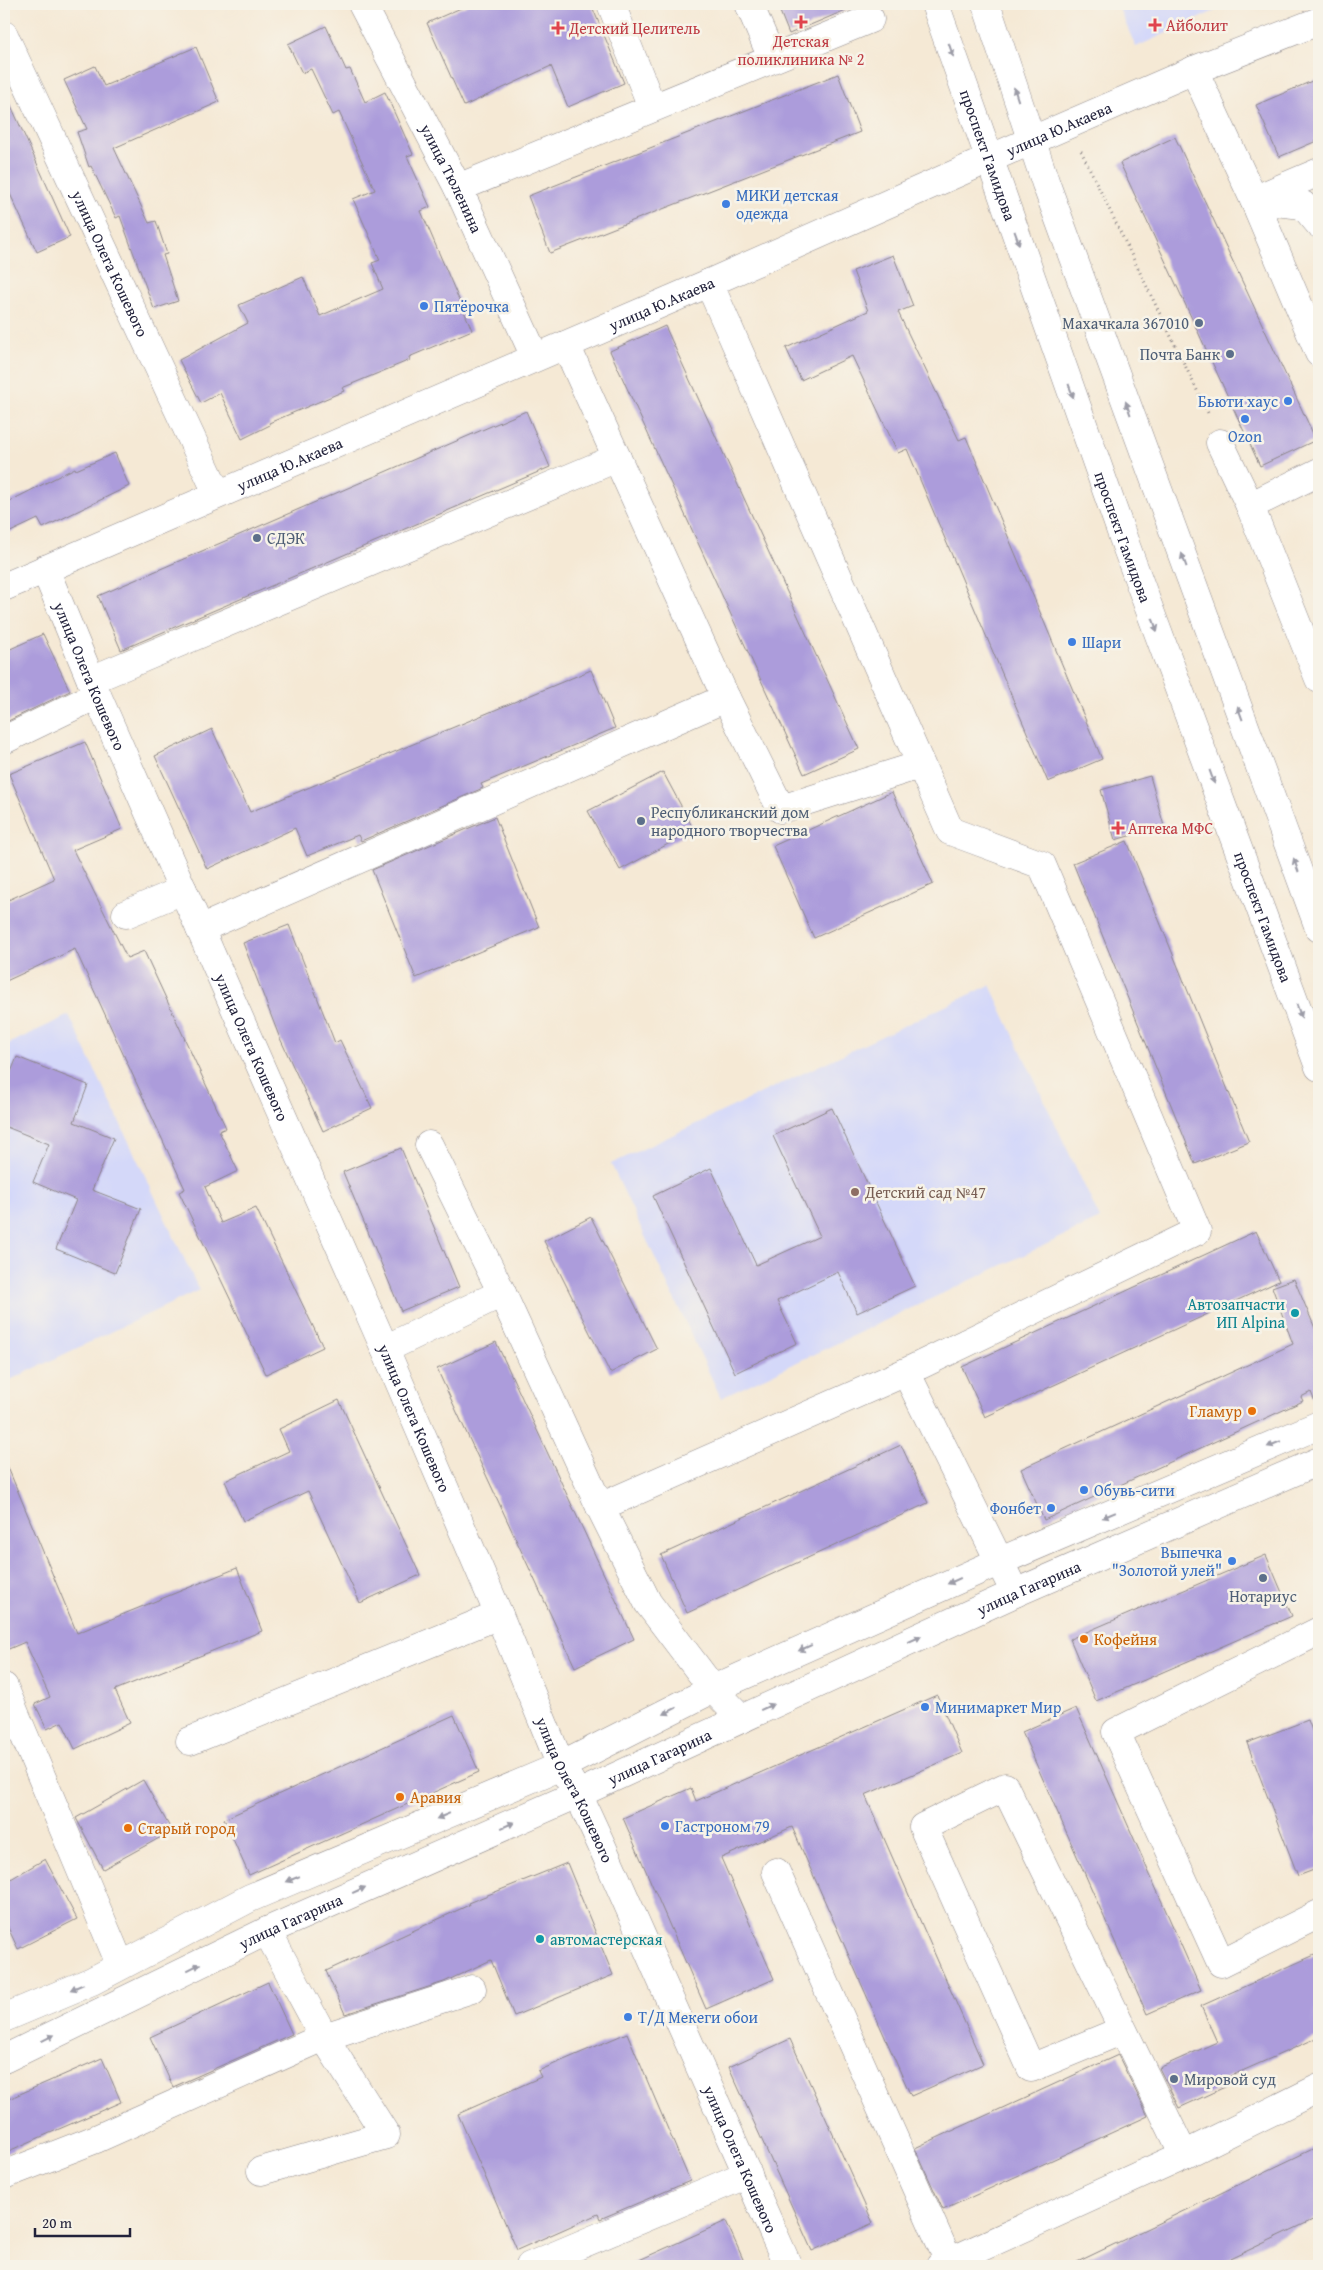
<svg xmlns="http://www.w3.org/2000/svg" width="1323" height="2270" viewBox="0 0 1323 2270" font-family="'Gentium Book Plus',serif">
	<rect width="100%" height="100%" fill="#f7f3e8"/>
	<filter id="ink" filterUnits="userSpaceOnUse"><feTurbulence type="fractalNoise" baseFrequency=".02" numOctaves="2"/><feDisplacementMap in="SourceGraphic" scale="10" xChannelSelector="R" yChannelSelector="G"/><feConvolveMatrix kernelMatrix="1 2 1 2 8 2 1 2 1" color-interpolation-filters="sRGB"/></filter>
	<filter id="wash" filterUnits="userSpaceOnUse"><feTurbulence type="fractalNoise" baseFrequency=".0096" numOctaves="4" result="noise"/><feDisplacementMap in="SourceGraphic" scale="20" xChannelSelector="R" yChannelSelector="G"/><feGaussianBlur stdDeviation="1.12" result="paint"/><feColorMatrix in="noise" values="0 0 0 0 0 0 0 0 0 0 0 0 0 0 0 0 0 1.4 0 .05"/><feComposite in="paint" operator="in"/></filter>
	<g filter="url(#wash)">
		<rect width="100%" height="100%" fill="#f5e9d5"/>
		<!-- built -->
		<g fill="#d4d8f9">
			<polygon points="1117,4 1230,4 1136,47"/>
			<polygon points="990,985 1100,1219 721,1398 611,1164"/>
			<polygon points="69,1015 199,1290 8,1381 4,1372 4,1046"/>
		</g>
		<g id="blocks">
			<!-- building -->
			<g fill="#ac9cdb">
				<polygon points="470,4 591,4 624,83 568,107 551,66 464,106 427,23"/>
				<polygon points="777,4 860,4 789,34"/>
				<polygon points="326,26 346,70 350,69 365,102 385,92 413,154 407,156 430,207 421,211 472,330 409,357 410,360 342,388 344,391 269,423 270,425 242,439 220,393 201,403 179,360 248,323 239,305 303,277 320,316 383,289 372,263 380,260 353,199 375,190 339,112 333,115 311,69 302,73 288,44"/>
				<polygon points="196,47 219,102 114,148 149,223 156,221 167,254 163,255 178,301 154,309 120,216 116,218 91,166 89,167 77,132 87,129 64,80 95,66 104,86"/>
				<polygon points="838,74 860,132 550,253 528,196"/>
				<polygon points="1319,78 1319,140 1279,157 1256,105"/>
				<polygon points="4,90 70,237 37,252 4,181"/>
				<polygon points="1175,137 1316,440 1260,466 1120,163"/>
				<polygon points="893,255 913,306 898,312 959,440 966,437 1102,759 1048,782 907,449 898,453 852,356 801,380 786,348 868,311 853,271"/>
				<polygon points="665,326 859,749 804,774 610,351"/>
				<polygon points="526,411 550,467 121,650 98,596"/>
				<polygon points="115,453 129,486 43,528 38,519 4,535 4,504 75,468 76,470"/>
				<polygon points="43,634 70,691 4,723 4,652"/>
				<polygon points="591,670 615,728 481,784 483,788 361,841 358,835 307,856 295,828 207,869 155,756 212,729 250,812"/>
				<polygon points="85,742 122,829 73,850 127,958 144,951 226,1128 219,1131 238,1171 205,1187 221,1223 256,1208 323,1347 266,1374 179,1192 185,1189 75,949 4,982 4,902 54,879 9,774"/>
				<polygon points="663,772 694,830 620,870 588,811"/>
				<polygon points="1150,776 1164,826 1115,840 1101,790"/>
				<polygon points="892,792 933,884 814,938 773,846"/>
				<polygon points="495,817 539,927 416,978 372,870"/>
				<polygon points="1127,841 1249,1142 1195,1164 1073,863"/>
				<polygon points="289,925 335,1043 340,1040 372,1108 323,1131 279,1036 243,943"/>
				<polygon points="17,1057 88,1085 74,1122 114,1138 92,1190 141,1209 115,1273 56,1249 76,1200 33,1182 49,1144 4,1126 4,1090"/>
				<polygon points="832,1108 915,1286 857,1313 838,1272 777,1301 797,1343 735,1373 653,1196 711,1168 756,1265 820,1236 773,1136"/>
				<polygon points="401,1148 459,1287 401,1311 343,1172"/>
				<polygon points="591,1217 657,1349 610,1373 544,1241"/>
				<polygon points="1256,1231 1279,1281 985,1417 962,1367"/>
				<polygon points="1294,1279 1317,1333 1319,1332 1319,1407 1317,1407 1311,1392 1301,1397 1303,1401 1044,1520 1021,1469 1293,1344 1272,1287"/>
				<polygon points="496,1342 634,1639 575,1667 437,1369"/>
				<polygon points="339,1400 420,1575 360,1603 308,1491 243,1521 225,1481 289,1451 279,1429"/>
				<polygon points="901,1445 928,1503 687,1613 661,1555"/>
				<polygon points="4,1458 77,1633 237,1568 262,1631 115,1690 130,1723 75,1749 62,1722 47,1729 35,1704 50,1697 25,1642 4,1651"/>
				<polygon points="1266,1555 1292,1616 1096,1701 1070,1639"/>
				<polygon points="937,1695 962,1753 865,1795 983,2064 911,2096 792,1827 721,1858 774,1979 706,2009 623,1818 691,1788 696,1801"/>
				<polygon points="1076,1708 1201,1990 1147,2014 1022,1732"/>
				<polygon points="454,1715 479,1772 249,1875 224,1819"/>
				<polygon points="1308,1720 1319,1749 1319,1868 1298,1876 1247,1743"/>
				<polygon points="143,1780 172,1831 103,1869 76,1818"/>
				<polygon points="45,1859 77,1919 18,1949 4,1919 4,1883"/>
				<polygon points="567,1863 613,1975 514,2016 491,1960 444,1982 345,2014 326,1971 469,1905 468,1903"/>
				<polygon points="1319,1953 1319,2037 1224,2079 1227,2086 1179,2108 1159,2068 1217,2042 1201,2006"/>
				<polygon points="268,1982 292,2034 173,2087 150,2037"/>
				<polygon points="627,2033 690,2181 600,2219 598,2214 517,2250 458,2114 541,2077 538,2071"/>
				<polygon points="790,2039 873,2223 812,2251 729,2067"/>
				<polygon points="1118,2055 1148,2116 943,2210 915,2148"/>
				<polygon points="102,2058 121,2102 4,2153 4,2101"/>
				<polygon points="1319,2146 1319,2217 1215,2266 1069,2266"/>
				<polygon points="726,2221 746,2266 626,2266"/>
			</g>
		</g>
	</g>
	<g filter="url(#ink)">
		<use href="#blocks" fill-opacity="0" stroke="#8c8688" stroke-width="1"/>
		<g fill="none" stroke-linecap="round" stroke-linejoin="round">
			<defs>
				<g id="minor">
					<path id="s1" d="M362 4 458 188 535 357"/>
					<polyline points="611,4 652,107"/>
					<polyline points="749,4 772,58"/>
					<path id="s2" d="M4 35 217 493"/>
					<polyline points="1194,70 1254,200 1319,353"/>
					<path id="s3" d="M989 159 1194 70 1319 21"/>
					<polyline points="458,188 870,19"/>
					<polyline points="1256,199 1319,172"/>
					<polyline points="1254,200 1303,205 1319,224"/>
					<polyline points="709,283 950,831 1042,865 1197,1231 906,1372 1015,1593"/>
					<polyline points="1220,443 1250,506"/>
					<polyline points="617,458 726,698 781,809 920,765"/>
					<polyline points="1319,472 1250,506 1319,679"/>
					<path id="s4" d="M45 569 97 695 385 1349 499 1615 561 1766 578 1794 601 1844 788 2266"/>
					<polyline points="91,680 617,458 566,345"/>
					<polyline points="4,740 97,695"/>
					<polyline points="126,914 183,890"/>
					<polyline points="200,929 726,698"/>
					<polyline points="429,1145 502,1293"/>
					<polyline points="385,1349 502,1293 600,1507"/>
					<polyline points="1319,1631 1116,1732 1221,1963 1319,1914"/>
					<polyline points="4,1687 120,1964"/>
					<polyline points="742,1719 713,1689 648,1603 600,1507 906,1372"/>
					<polyline points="190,1741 499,1615"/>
					<polyline points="776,1872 949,2262"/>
					<polyline points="1123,2030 1031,2068 923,1827 1005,1787 1184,2155"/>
					<polyline points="261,2171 386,2135 324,2037 472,1989"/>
					<polyline points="4,2175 96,2139 324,2037 267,1931"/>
					<polyline points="530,2266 748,2174"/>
					<polyline points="940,2266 1184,2155 1319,2088"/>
				</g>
				<g id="major">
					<path id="s5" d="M935 4 1126 546 1319 1067"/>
					<polyline points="986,4 1046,184 1319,928"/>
					<path id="s6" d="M4 587 709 283 989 159"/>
					<polyline points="4,2018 92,1981 250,1898 561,1766 713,1689 998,1562 1319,1425"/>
					<path id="s7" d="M4 2059 267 1931 578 1794 1015 1593 1319 1461"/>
				</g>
			</defs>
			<!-- minor casing -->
			<use href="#minor" stroke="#8c8688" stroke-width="29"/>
			<!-- major casing -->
			<use href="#major" stroke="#8c8688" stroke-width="29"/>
			<!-- path -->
			<polyline stroke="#8c8688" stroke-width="3" stroke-dasharray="1 4" stroke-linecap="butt" points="1081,151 1209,415"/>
			<!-- minor -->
			<use href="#minor" stroke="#fff" stroke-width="28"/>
			<!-- major -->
			<use href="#major" stroke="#fff" stroke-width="28"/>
		</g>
		<!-- one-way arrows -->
		<defs><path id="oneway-solid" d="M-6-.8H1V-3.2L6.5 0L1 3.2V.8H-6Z" transform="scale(1.25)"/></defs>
		<g fill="#9c9ca7">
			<use href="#oneway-solid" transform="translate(951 50) rotate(71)"/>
			<use href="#oneway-solid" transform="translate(1016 94) rotate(-108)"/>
			<use href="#oneway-solid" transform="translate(1017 238) rotate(70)"/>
			<use href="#oneway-solid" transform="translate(1071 391) rotate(70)"/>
			<use href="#oneway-solid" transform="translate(1128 408) rotate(-110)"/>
			<use href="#oneway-solid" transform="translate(1184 560) rotate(-110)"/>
			<use href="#oneway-solid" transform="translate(1155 625) rotate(70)"/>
			<use href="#oneway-solid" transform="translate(1240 713) rotate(-110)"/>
			<use href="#oneway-solid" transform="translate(1212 777) rotate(70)"/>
			<use href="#oneway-solid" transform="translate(1296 865) rotate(-110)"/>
			<use href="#oneway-solid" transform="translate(1299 1011) rotate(70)"/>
			<use href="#oneway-solid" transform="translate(1274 1444) rotate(157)"/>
			<use href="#oneway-solid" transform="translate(1109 1515) rotate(157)"/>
			<use href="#oneway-solid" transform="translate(954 1581) rotate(156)"/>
			<use href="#oneway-solid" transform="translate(915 1639) rotate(-25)"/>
			<use href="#oneway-solid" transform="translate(805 1648) rotate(156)"/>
			<use href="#oneway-solid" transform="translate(767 1707) rotate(-25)"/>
			<use href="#oneway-solid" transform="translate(670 1711) rotate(153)"/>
			<use href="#oneway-solid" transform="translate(443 1816) rotate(157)"/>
			<use href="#oneway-solid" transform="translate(508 1825) rotate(-24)"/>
			<use href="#oneway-solid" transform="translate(293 1879) rotate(157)"/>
			<use href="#oneway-solid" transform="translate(359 1890) rotate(-24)"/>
			<use href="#oneway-solid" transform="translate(194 1967) rotate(-26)"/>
			<use href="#oneway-solid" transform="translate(77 1987) rotate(157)"/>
			<use href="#oneway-solid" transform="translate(48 2038) rotate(-26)"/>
		</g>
	</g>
	<!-- markers -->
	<g fill="#e0444e" stroke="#f7f3e8" stroke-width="2">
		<path d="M798.5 14.5h5v5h5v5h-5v5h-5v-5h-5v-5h5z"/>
		<path d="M1152.5 17.5h5v5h5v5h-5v5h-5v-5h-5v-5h5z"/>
		<path d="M555.5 20.5h5v5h5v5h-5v5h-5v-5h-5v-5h5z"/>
		<path d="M1115.5 820.5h5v5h5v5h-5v5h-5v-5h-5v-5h5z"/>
	</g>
	<g fill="#3f7fe0" stroke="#f7f3e8" stroke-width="2">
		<circle cx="726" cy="204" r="5"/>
		<circle cx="424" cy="306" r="5"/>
		<circle cx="1288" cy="401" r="5"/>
		<circle cx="1245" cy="419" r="5"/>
		<circle cx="1072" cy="642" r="5"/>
		<circle cx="1084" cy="1490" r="5"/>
		<circle cx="1051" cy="1508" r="5"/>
		<circle cx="1232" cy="1561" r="5"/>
		<circle cx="925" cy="1707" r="5"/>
		<circle cx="665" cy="1826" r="5"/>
		<circle cx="628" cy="2017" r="5"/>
	</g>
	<g fill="#5c6f8a" stroke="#f7f3e8" stroke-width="2">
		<circle cx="1199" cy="323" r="5"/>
		<circle cx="1230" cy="354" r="5"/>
		<circle cx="257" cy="538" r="5"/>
		<circle cx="641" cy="821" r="5"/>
		<circle cx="1263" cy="1578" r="5"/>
		<circle cx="1174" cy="2079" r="5"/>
	</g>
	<circle fill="#8d6e63" stroke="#f7f3e8" stroke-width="2" cx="855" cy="1192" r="5"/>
	<g fill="#0f9aa8" stroke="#f7f3e8" stroke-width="2">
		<circle cx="1295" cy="1313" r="5"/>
		<circle cx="540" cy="1939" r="5"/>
	</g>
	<g fill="#e8710a" stroke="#f7f3e8" stroke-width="2">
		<circle cx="1252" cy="1411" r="5"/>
		<circle cx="1084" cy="1639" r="5"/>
		<circle cx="400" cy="1797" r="5"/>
		<circle cx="128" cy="1828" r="5"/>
	</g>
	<g text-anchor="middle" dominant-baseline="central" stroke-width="5" stroke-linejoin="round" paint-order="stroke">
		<!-- health labels -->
		<g font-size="16" fill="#be3a42" stroke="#f7f3e8" text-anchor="start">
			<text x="1166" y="25">Айболит</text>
			<text x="569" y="28">Детский Целитель</text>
			<text x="801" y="41" text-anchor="middle">Детская<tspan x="801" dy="18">поликлиника № 2</tspan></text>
			<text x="1128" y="828">Аптека МФС</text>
		</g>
		<!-- street labels -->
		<g font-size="16" fill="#22223b" stroke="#f7f3e8">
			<text stroke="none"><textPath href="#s3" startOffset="76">улица Ю.Акаева</textPath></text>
			<text stroke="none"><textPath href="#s5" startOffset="160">проспект Гамидова</textPath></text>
			<text stroke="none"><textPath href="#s1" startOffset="196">улица Тюленина</textPath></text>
			<text stroke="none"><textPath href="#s2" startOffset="252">улица Олега Кошевого</textPath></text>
			<text stroke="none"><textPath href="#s6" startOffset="716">улица Ю.Акаева</textPath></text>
			<text stroke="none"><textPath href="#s6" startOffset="311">улица Ю.Акаева</textPath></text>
			<text stroke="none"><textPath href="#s5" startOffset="565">проспект Гамидова</textPath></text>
			<text stroke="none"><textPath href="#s4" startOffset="116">улица Олега Кошевого</textPath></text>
			<text stroke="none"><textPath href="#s5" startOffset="970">проспект Гамидова</textPath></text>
			<text stroke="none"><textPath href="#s4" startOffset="521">улица Олега Кошевого</textPath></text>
			<text stroke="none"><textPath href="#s4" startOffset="926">улица Олега Кошевого</textPath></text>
			<text stroke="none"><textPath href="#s7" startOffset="1128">улица Гагарина</textPath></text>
			<text stroke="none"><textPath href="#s7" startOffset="722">улица Гагарина</textPath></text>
			<text stroke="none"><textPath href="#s4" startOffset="1331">улица Олега Кошевого</textPath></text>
			<text stroke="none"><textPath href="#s7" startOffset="318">улица Гагарина</textPath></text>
			<text stroke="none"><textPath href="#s4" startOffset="1736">улица Олега Кошевого</textPath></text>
		</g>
		<!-- shop labels -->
		<g font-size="16" fill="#366cbe" stroke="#f7f3e8" text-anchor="start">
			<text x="736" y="195">МИКИ детская<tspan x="736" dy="18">одежда</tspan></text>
			<text x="434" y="306">Пятёрочка</text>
			<text x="1278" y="401" text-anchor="end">Бьюти хаус</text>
			<text x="1245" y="436" text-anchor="middle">Ozon</text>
			<text x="1082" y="642">Шари</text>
			<text x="1094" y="1490">Обувь-сити</text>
			<text x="1041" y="1508" text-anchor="end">Фонбет</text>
			<text x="1222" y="1552" text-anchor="end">Выпечка<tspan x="1222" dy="18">"Золотой улей"</tspan></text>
			<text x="935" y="1707">Минимаркет Мир</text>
			<text x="675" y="1826">Гастроном 79</text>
			<text x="638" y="2017">Т/Д Мекеги обои</text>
		</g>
		<!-- service labels -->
		<g font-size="16" fill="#4e5e75" stroke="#f7f3e8" text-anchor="start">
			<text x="1189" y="323" text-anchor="end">Махачкала 367010</text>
			<text x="1220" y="354" text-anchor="end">Почта Банк</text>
			<text x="267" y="538">СДЭК</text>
			<text x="651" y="812">Республиканский дом<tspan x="651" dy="18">народного творчества</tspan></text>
			<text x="1263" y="1596" text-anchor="middle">Нотариус</text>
			<text x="1184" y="2079">Мировой суд</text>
		</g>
		<!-- education labels -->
		<g font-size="16" fill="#785e54" stroke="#f7f3e8" text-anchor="start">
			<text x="865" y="1192">Детский сад №47</text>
		</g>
		<!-- culture labels -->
		<g font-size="16" fill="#0d838f" stroke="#f7f3e8" text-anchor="end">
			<text x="1285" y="1304">Автозапчасти<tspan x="1285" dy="18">ИП Alpina</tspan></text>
			<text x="550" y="1939" text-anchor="start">автомастерская</text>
		</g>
		<!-- food labels -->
		<g font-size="16" fill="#c56008" stroke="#f7f3e8" text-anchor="start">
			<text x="1242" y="1411" text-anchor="end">Гламур</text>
			<text x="1094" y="1639">Кофейня</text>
			<text x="410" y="1797">Аравия</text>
			<text x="138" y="1828">Старый город</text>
		</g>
	</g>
	<!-- margin -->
	<rect width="1323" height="2270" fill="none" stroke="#f7f3e8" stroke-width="20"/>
	<!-- scale -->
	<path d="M35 2228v8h95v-8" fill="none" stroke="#22223b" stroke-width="2.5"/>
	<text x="42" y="2228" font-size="15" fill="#22223b" stroke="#f7f3e8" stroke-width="4" paint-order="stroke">20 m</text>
</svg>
